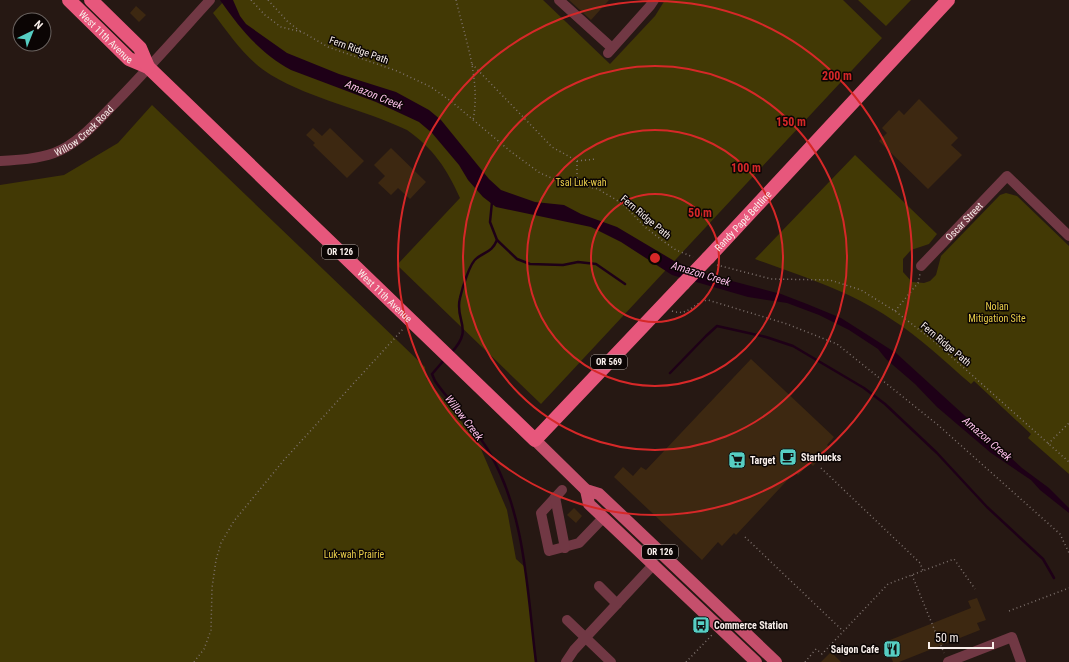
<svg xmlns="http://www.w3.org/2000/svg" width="1069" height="662" viewBox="0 0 1069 662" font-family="'Roboto Condensed',sans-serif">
	<rect width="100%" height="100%" fill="#261813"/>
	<!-- green -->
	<g fill="#423905">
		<path d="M225 0H543L610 64 655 16 665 0H843L882 38 541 404 397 265 460 198C447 169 433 148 407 130 363 109 313 100 271 75 246 60 230 35 213 13Z"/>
		<polygon points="858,0 911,0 886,26"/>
		<polygon points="152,105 425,367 426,378 478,442 507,510 516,559 526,568 535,662 0,662 0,185 64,175 118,143"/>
		<path d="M855 155 937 234 929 244 911 250 903 259V272L912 282 924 283 930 281 936 275 941 256 1000 195 1006 193 1017 196 1069 246V474L1028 438 1031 434 974 381 971 384C945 362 920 337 891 319 850 291 801 276 755 259Z"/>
	</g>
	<!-- water -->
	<path fill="#1e0017" d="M220 0H233L240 16 246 24 287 53 339 74 396 92 429 110 441 120 489 179 501 190 535 202 564 205 581 214 617 227 676 262 713 276 781 294 807 304 841 318 896 353 1022 468 1049 488 1069 508V513L1040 490 1031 480 991 453 937 407 915 384 886 359 878 349 849 330 819 315 787 303 748 297 672 275 621 242 591 227 496 207 483 197 468 180 459 165 432 133 419 122 376 102 291 70C259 52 241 30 220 0Z"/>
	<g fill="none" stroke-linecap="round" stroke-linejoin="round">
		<!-- stream -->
		<g stroke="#1e0017" stroke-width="2.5">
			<polyline points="497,240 517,259 530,264 563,265 578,262 596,264 625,284"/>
			<path d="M451 353C475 328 454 321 460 298 462 289 470 262 477 258 486 251 492 252 497 240L490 222 492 202"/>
			<path d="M445 359 432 374 435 381C452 405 473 425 488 450 526 513 527 592 536 662"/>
			<polyline points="670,373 706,336 717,326 766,337 793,346 864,388 885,404 937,453 987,507 1043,559 1054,578"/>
		</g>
	</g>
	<!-- building -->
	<g fill="#3d2811">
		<polygon points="569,0 609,0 591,20"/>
		<polygon points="136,6 146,15 139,22 130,13"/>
		<polygon points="919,99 958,138 951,145 962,155 928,189 879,141 887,133 882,128 899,110 904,115"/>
		<polygon points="313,128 322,136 330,128 364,161 347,178 313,145 315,143 306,135"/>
		<polygon points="391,148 426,182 410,199 398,188 391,195 378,183 385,176 374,165"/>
		<polygon points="751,359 834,437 827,445 830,447 813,466 810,463 798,475 795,472 736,535 734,533 722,546 718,542 702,560 614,477 623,467 633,476 641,467 646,470"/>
		<polygon points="574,508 582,516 576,523 567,515"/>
		<polygon points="977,598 986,620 977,623 980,630 899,662 893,662 885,642 971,608 968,601"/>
		<polygon points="831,652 841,662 821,662"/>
	</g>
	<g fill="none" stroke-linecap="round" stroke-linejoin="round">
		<!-- path -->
		<g stroke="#7f736f" stroke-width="1.5" stroke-dasharray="1 3" stroke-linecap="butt">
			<polyline points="251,0 265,15 281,27 302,32 328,47 397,71 431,87 452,102 510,151 540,173 556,180 598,189 623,204 645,227 663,241 676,250 693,257"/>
			<polyline points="268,0 288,22 300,31"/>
			<path d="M456 0C465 38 481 80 473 120"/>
			<polyline points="472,64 552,147 577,161 577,183"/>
			<polyline points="577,161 596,159"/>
			<polyline points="717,265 771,279 830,280 861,290 895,311 935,342 1069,462"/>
			<path d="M672 311C689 317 693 302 708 300L787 324 837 344 938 425 1060 534 1069 553"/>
			<polyline points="895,311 918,283 920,274"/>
			<polyline points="1048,444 1069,423"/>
			<polyline points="821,468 920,563 923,571"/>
			<polyline points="745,537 843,631"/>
			<polyline points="912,575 944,653"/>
			<polyline points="1009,611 1069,588"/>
			<polyline points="194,662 204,649 211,630 212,588 216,560 221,543 234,521 284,460 403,329"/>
			<polyline points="686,662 712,635"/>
			<polyline points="805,662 816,649 822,654 888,584 954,559 975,589"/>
		</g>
		<!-- minor -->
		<g stroke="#713844" stroke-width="10">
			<polyline points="559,0 612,48"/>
			<polyline points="608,53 650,6 654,0"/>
			<path id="s1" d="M0 161C18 160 37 159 54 153 79 144 99 119 117 101 149 68 179 34 210 0"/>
			<path id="s2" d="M921 266 1007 176 1069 236"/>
			<polyline points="562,490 541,513 549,551 579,543 603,518"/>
			<polyline points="555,497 565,548"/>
			<polyline points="599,586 617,604"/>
			<polyline points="567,620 611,662"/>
			<polyline points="566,662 574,650 654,564"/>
			<polyline points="948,662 1012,637 1021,662"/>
		</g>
		<!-- major -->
		<g stroke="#c54f6c" stroke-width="12">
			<polyline points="535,440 586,490 599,494 776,662"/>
			<polyline points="586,490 589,504 756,662"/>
		</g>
		<!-- highway -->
		<g stroke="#e7577c" stroke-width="14">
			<path id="s3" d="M69 0 129 59 148 67 535 440 683 284"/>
			<polyline points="91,0 140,48 148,67"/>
			<path id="s4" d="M708 258 948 0"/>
		</g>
		<!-- highway-bridge -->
		<polyline stroke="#e7577c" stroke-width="14" points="683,284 708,258"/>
	</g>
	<!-- distance rings -->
	<g fill="none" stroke="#d62828" stroke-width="2">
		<circle cx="655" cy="258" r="64"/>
		<circle cx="655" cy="258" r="128"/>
		<circle cx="655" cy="258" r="192"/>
		<circle cx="655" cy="258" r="257"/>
	</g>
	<!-- icons -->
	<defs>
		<symbol id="cafe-square" viewBox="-11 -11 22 22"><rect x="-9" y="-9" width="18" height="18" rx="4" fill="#56cec3" stroke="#0b0504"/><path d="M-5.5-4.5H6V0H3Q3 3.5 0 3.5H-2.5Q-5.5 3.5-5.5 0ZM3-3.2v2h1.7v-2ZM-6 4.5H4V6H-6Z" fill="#111"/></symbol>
		<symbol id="supermarket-square" viewBox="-11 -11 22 22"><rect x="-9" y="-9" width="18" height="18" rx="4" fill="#56cec3" stroke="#0b0504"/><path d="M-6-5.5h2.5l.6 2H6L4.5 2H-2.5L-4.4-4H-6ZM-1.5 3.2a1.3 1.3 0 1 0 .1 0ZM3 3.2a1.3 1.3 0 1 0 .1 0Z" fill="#111"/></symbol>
		<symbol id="bus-square" viewBox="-11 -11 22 22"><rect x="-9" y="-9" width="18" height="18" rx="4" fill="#56cec3" stroke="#0b0504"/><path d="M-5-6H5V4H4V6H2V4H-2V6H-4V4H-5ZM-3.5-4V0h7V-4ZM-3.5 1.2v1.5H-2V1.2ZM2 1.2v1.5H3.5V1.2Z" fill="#111"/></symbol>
		<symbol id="restaurant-square" viewBox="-11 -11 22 22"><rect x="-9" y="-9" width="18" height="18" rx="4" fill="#56cec3" stroke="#0b0504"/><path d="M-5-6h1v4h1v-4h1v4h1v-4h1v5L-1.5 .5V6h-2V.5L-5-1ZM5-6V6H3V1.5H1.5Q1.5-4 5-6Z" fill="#111"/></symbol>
	</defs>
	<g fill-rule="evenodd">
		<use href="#cafe-square" x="778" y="447" width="20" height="20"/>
		<use href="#supermarket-square" x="727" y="450" width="20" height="20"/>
		<use href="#bus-square" x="691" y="615" width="20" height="20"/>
		<use href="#restaurant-square" x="882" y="639" width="20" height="20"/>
	</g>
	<g text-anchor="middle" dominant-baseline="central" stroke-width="3" stroke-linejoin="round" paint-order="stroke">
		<!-- shield labels -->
		<g fill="#0b0504" stroke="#b2a9a6" stroke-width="1">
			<rect x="322" y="245" width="36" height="14" rx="3"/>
			<rect x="591" y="355" width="36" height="14" rx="3"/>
			<rect x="642" y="545" width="36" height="14" rx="3"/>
		</g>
		<g font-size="9" font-weight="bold" fill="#f9efeb">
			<text x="340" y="252">OR 126</text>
			<text x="609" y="362">OR 569</text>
			<text x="660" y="552">OR 126</text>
		</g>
		<!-- street labels -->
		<g font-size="10" fill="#f9efeb" stroke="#0b0504">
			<text stroke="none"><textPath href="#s3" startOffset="52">West 11th Avenue</textPath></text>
			<text transform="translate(359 50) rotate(20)">Fern Ridge Path</text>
			<text stroke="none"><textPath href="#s1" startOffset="92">Willow Creek Road</textPath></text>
			<text transform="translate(646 217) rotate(40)">Fern Ridge Path</text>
			<text stroke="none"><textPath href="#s4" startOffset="51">Randy Papé Beltline</textPath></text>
			<text stroke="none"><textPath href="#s2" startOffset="62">Oscar Street</textPath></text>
			<text stroke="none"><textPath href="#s3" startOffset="434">West 11th Avenue</textPath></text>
			<text transform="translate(946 344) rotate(40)">Fern Ridge Path</text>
		</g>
		<!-- park labels -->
		<g font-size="10" fill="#e8cd49" stroke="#0b0504">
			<text x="581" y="182">Tsal Luk-wah</text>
			<text x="997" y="306">Nolan<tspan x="997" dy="12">Mitigation Site</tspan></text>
			<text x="354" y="554">Luk-wah Prairie</text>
		</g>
		<!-- poi labels -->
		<g font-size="10" font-weight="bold" fill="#f9efeb" stroke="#0b0504" text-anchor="start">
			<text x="801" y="457">Starbucks</text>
			<text x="750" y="460">Target</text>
			<text x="714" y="625">Commerce Station</text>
			<text x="879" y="649" text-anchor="end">Saigon Cafe</text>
		</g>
		<!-- water labels -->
		<g font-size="11" font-style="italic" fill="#fdbfea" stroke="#0b0504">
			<text transform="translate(374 95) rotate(22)">Amazon Creek</text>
			<text transform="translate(701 274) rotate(17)">Amazon Creek</text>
			<text transform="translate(464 418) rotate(52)">Willow Creek</text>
			<text transform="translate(987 439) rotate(41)">Amazon Creek</text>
		</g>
	</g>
	<circle cx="655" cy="258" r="6" fill="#d62828" stroke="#0b0504" stroke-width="2"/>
	<g font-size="12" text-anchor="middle" font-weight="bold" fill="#d62828" stroke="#0b0504" stroke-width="3" stroke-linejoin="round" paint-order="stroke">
		<text x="837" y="80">200 m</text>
		<text x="791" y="126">150 m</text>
		<text x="746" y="172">100 m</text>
		<text x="700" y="217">50 m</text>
	</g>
	<!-- north arrow -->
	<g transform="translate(32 32) rotate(43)"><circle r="19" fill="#0b0504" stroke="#6a6360"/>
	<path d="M0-3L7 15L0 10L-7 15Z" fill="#56cec3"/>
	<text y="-6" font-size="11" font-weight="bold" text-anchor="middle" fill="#f9efeb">N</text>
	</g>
	<!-- scale -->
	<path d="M929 642v6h64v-6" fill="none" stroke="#f9efeb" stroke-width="2"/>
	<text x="935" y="642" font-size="12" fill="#f9efeb" stroke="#0b0504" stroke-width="3" paint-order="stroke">50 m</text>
</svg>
